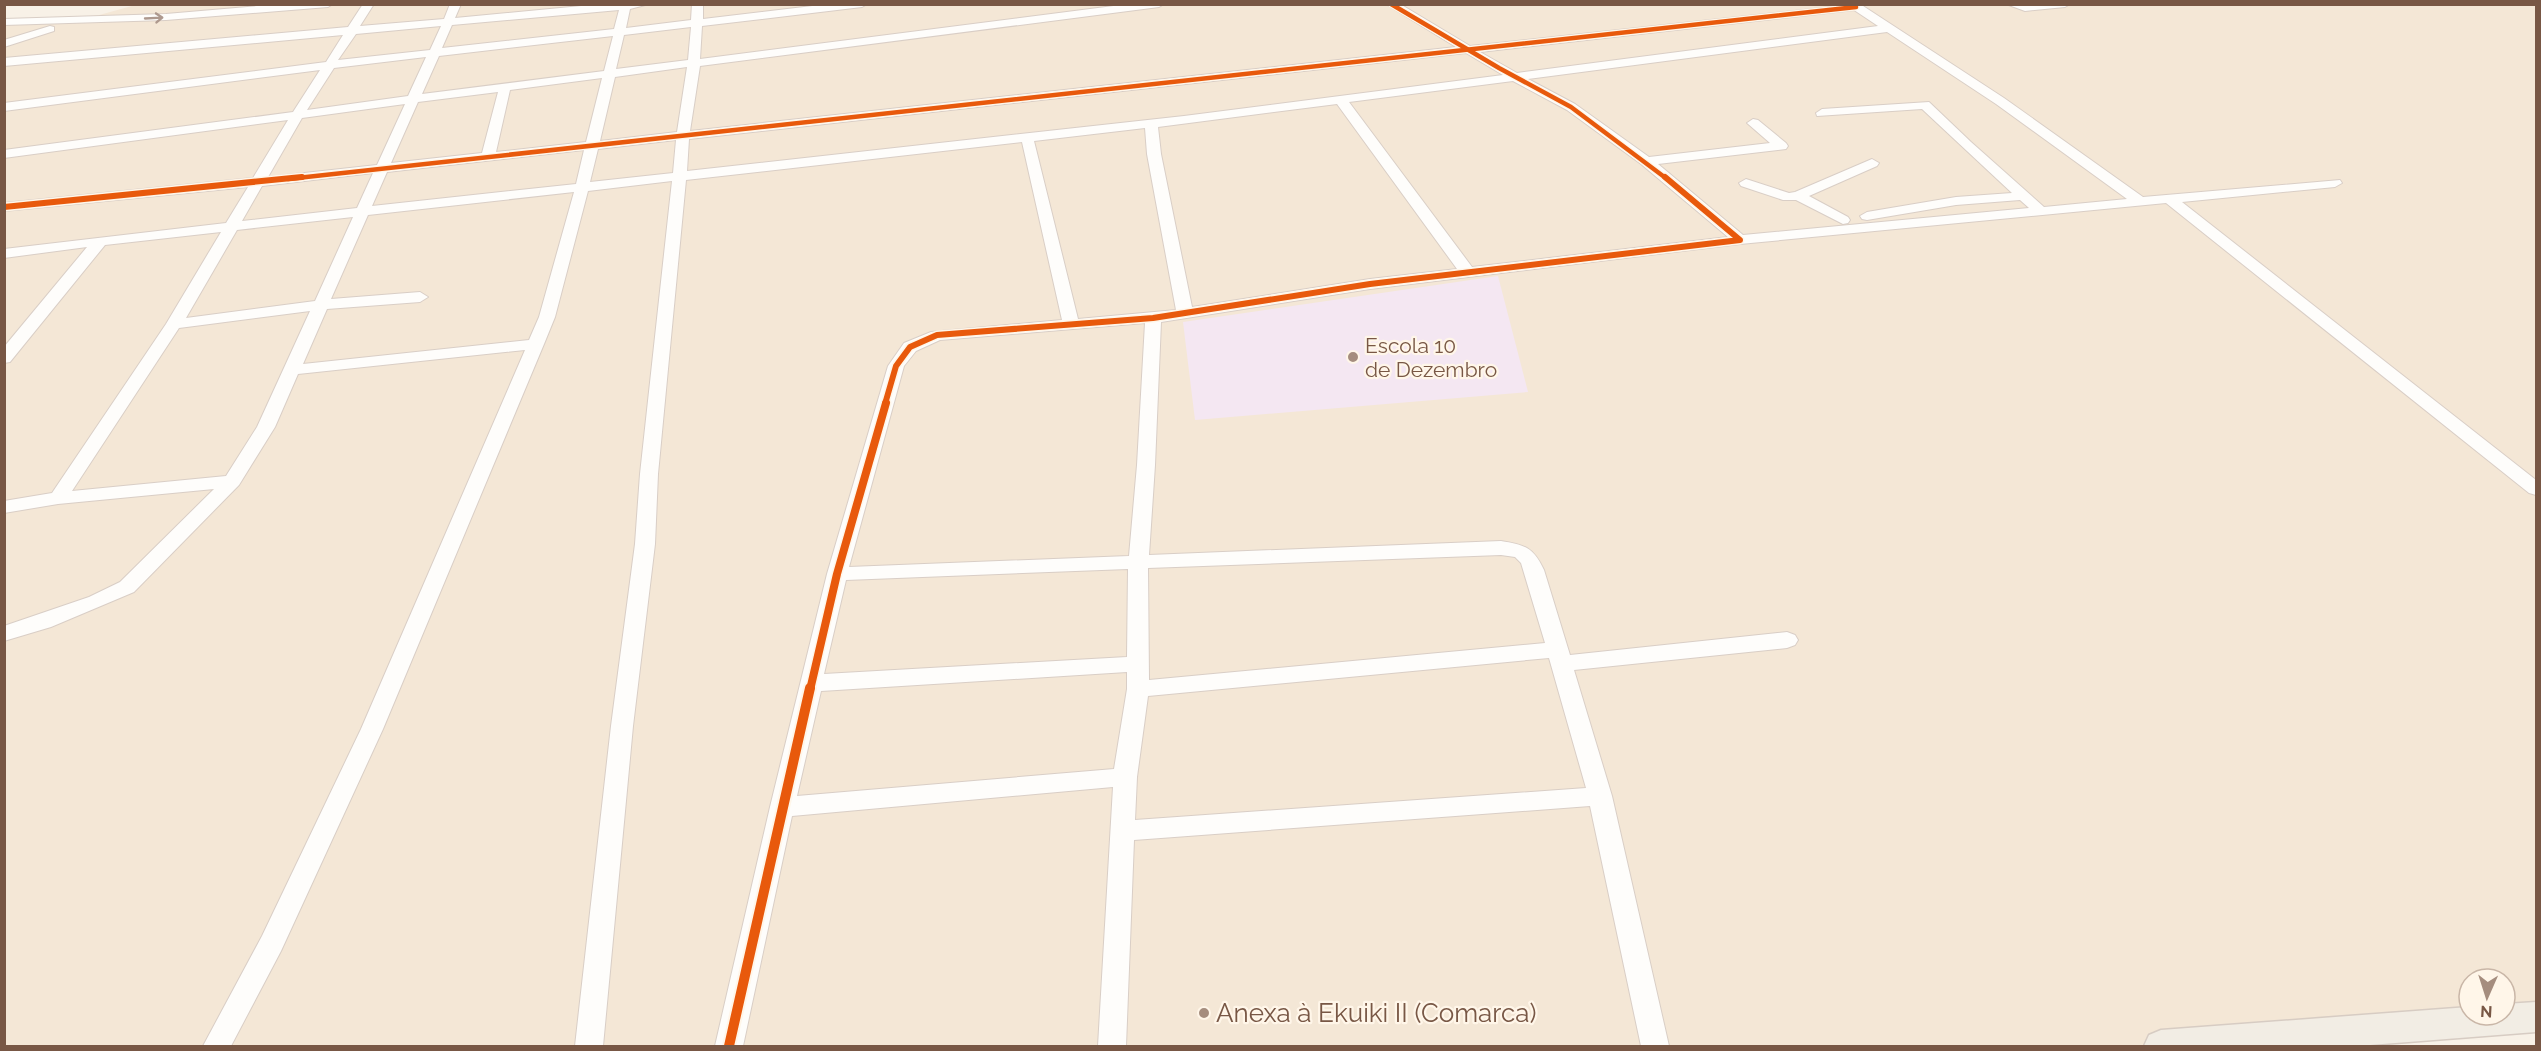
<svg xmlns="http://www.w3.org/2000/svg" width="2541" height="1051" viewBox="0 0 2541 1051" font-family="Raleway,sans-serif">
	<rect width="100%" height="100%" fill="#f8f1e7"/>
	<!-- residential -->
	<path fill="#f4e7d6" fill-rule="evenodd" d="M139 4 2536 5V1020L2176 1046H5V22H74ZM2469 979H2505V1015H2469Z"/>
	<!-- education -->
	<polygon fill="#f4e7f2" points="1498,276 1528,392 1195,420 1183,322"/>
	<g fill="none" stroke-linecap="round" stroke-linejoin="round">
		<defs>
			<g id="minor">
				<polygon points="281,4 333,4 328,7 166,20 4,25 4,19 166,14"/>
				<path d="M363 4H374L360 26 444 19 450 4H461L455 18 602 4H649L630 9 626 28 691 20 692 4H703V19L829 4H867L862 7 702 26 700 59 1129 4H1164L1159 7 700 66 690 131 1456 47 1386 4H1400L1470 46 1860 4 2004 98 2143 197 2340 180 2342 183 2335 187 2182 202 2536 480V495L2529 493 2166 203 1740 244 1370 289 1161 322 1155 465 1149 555 1501 541C1525 545 1533 547 1544 570L1570 655 1787 632 1795 635 1798 640 1795 645 1787 648 1574 670 1612 796 1669 1046H1641L1590 806 1134 840 1126 1046H1098L1113 787 792 816 743 1046H715L770 807 827 574 888 366 904 343 931 332 1062 320 1022 142 686 180 658 474 655 544 633 726 603 1046H575L611 726 635 544 640 474 672 181 588 191 555 317 544 344 383 729 281 951 231 1046H203L262 936 361 729 525 350 298 374 275 427 239 485 134 592 51 627 4 641V626L89 597 120 582 214 489 58 504 4 513V501L52 493 166 324 221 232 105 245 10 362 4 363V347L87 247 4 258V249L226 223 248 187 4 211V203L253 178 288 120 4 158V150L293 112 320 70 4 111V103L326 62 343 35 4 66V58L348 27ZM619 10 614 29 442 48 452 25ZM1854 10 1878 26 1517 73 1480 52ZM441 26 430 50 338 60 356 34ZM691 27 688 60 616 69 624 35ZM1887 32 1996 104 2127 199 2044 207 1971 142 1929 102 1822 109 1816 113 1817 116 1922 109 2012 193 1956 197 1867 212 1860 216 1862 219 1867 220 1956 205 2020 200 2029 208 1743 235 1658 164 1786 149 1788 146 1786 143 1758 120 1753 119 1747 123 1770 143 1649 157 1575 104 1528 79ZM613 36 604 71 422 94 439 56ZM1466 53 1503 75 1184 116 687 171 689 139ZM426 57 408 96 307 110 334 68ZM687 67 677 132 600 141 615 77ZM602 78 586 142 496 152 510 90ZM1513 81 1567 110 1641 164 1728 237 1472 267 1349 102ZM498 92 482 153 391 163 418 102ZM405 104 377 165 268 177 302 118ZM1337 104 1457 269 1370 279 1192 307 1161 154 1158 127ZM1145 128 1147 154 1176 310 1078 319 1034 141ZM676 140 673 173 590 182 598 149ZM584 150 576 184 372 206 387 172ZM373 173 357 208 242 221 262 186ZM574 192 539 317 529 340 303 364 327 309 420 302 428 297 420 292 331 299 368 215ZM353 217 315 301 186 318 237 230ZM310 311 257 427 226 476 72 491 179 328ZM1145 323 1137 465 1129 556 849 567 904 366 916 351 940 340ZM1501 555 1515 557 1521 563 1545 643 1149 680 1148 568ZM1128 569 1127 657 824 674 846 580ZM1549 658 1586 788 1135 820 1137 777 1148 696ZM1127 672V689L1114 769 797 796 821 691Z"/>
				<polygon points="2006,4 2070,4 2065,7 2025,11"/>
				<polygon points="50,26 54,27 54,31 4,47 4,40"/>
				<polygon points="1872,159 1879,163 1877,166 1809,196 1848,217 1850,220 1848,223 1843,224 1796,200 1783,200 1741,186 1739,183 1746,179 1789,193 1795,192"/>
			</g>
			<polygon id="major" points="2536,1002 2536,1032 2357,1046 2144,1046 2149,1035 2161,1030 2469,1007 2469,1015 2505,1015 2505,1004"/>
		</defs>
		<!-- minor casing -->
		<use href="#minor" stroke="#d9cec6" stroke-width="2"/>
		<!-- major casing -->
		<use href="#major" stroke="#d7ccc3" stroke-width="3"/>
		<!-- minor -->
		<use href="#minor" fill="#fefdfb" fill-rule="evenodd"/>
		<!-- major -->
		<use href="#major" fill="#f2ede4" fill-rule="evenodd"/>
		<defs>
			<g id="cycleway-far3">
				<polyline points="1391,4 1499,68 1571,107 1667,179"/>
				<polyline points="288,179 1856,7"/>
			</g>
			<g id="cycleway-far2">
				<polyline points="4,207 302,177"/>
				<polyline points="885,404 896,366 910,347 937,335 1153,318 1370,284 1740,240 1665,177"/>
			</g>
			<polyline id="cycleway-far1" points="810,690 837,574 886,403"/>
			<polyline id="cycleway" points="729,1046 810,688"/>
		</defs>
		<!-- cycleway-far3 casing -->
		<use href="#cycleway-far3" stroke="#fff6e9" stroke-width="7"/>
		<!-- cycleway-far2 casing -->
		<use href="#cycleway-far2" stroke="#fff6e9" stroke-width="9"/>
		<!-- cycleway-far1 casing -->
		<use href="#cycleway-far1" stroke="#fff6e9" stroke-width="11"/>
		<!-- cycleway casing -->
		<use href="#cycleway" stroke="#fff6e9" stroke-width="14"/>
		<!-- cycleway-far3 -->
		<use href="#cycleway-far3" stroke="#e8590c" stroke-width="4.5"/>
		<!-- cycleway-far2 -->
		<use href="#cycleway-far2" stroke="#e8590c" stroke-width="6"/>
		<!-- cycleway-far1 -->
		<use href="#cycleway-far1" stroke="#e8590c" stroke-width="8"/>
		<!-- cycleway -->
		<use href="#cycleway" stroke="#e8590c" stroke-width="10"/>
	</g>
	<!-- one-way arrows -->
	<defs><path id="oneway-shaft" d="M-6 0H5M1.5-3L5.5 0L1.5 3" fill="none" stroke-width="1.6" stroke-linecap="round" stroke-linejoin="round" transform="scale(1.5)"/></defs>
	<use stroke="#ae998e" href="#oneway-shaft" transform="translate(154 18) rotate(-3)"/>
	<!-- markers -->
	<g fill="#a58d7e" stroke="#fff6e9" stroke-width="2">
		<circle cx="1353" cy="357" r="6"/>
		<circle cx="1204" cy="1013" r="6"/>
	</g>
	<g text-anchor="middle" dominant-baseline="central" stroke-width="4.5" stroke-linejoin="round" paint-order="stroke">
		<!-- poi labels -->
		<g font-size="21" fill="#785745" stroke="#fff6e9" text-anchor="start">
			<text x="1365" y="345">Escola 10<tspan x="1365" dy="24">de Dezembro</tspan></text>
		</g>
		<!-- near-poi labels -->
		<g font-size="26" fill="#785745" stroke="#fff6e9" text-anchor="start">
			<text x="1216" y="1013">Anexa à Ekuiki II (Comarca)</text>
		</g>
	</g>
	<!-- border -->
	<rect width="2541" height="1051" fill="none" stroke="#785745" stroke-width="12"/>
	<!-- north arrow -->
	<g transform="translate(2487 997) rotate(183)"><circle r="28" fill="#fff6e9" stroke="#c9b6a7" stroke-width="1.5"/>
	<path d="M0-4.5L10 22L0 15L-10 22Z" fill="#a58d7e"/>
	<text y="-9" font-size="16" font-weight="bold" text-anchor="middle" fill="#785745">N</text>
	</g>
</svg>
